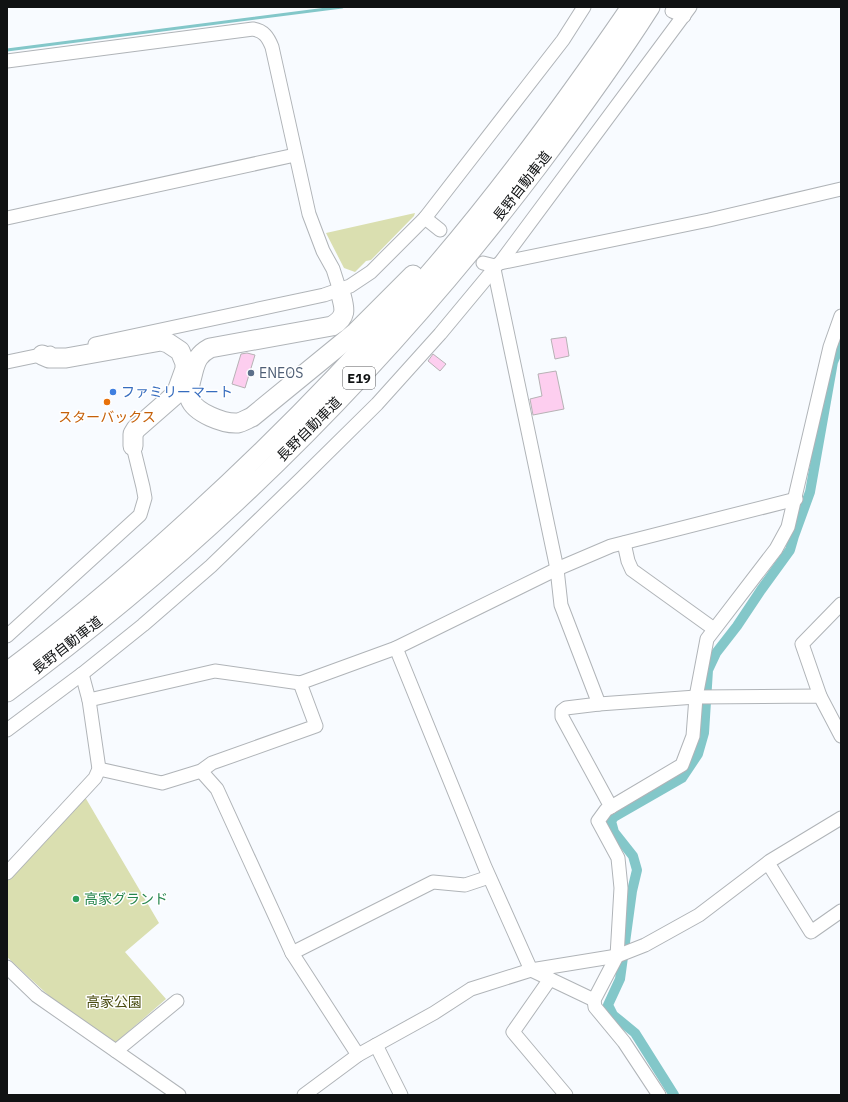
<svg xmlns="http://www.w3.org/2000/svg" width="848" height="1102" viewBox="0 0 848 1102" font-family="'IBM Plex Sans','Noto Sans JP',sans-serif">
	<rect width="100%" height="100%" fill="#f8fbff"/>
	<!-- green -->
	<g fill="#dadfb0">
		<polygon points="415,213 414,216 371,260 366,261 355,272 344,268 326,233"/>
		<polygon points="85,797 159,923 125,952 166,999 114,1044 60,1006 7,957 7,875"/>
	</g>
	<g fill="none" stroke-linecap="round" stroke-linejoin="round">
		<!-- stream -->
		<polyline stroke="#83c7c9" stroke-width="3" points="7,50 342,7"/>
		<!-- canal -->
		<polyline stroke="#83c7c9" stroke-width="10" points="674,1095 635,1033 613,1015 608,1005 620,979 632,891 637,870 633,856 614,832 611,821 614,817 682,778 698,754 704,733 708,670 716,653 737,626 761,590 790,550 794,536 810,492 833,362 841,343"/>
	</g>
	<!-- building -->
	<g fill="#fdceef" stroke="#b7b2b5">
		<polygon points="566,337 569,356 555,359 551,339"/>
		<polygon points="247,353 255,355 245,388 232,384 241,354"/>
		<polygon points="433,354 446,364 440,371 428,361"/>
		<polygon points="556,371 564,409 533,415 530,399 542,396 538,374"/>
	</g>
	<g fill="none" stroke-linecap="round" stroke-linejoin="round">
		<defs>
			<g id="minor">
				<polyline points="672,11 684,16"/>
				<path d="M7 61 253 29C264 31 268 37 272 47L309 214 323 251 333 269 340 291"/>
				<polyline points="7,218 295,155"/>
				<polyline points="425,218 440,230"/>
				<polyline points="483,263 495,266"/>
				<polyline points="500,263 709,220 841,189"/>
				<polyline points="494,269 557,569 561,605 599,704 696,697 820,696 841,736"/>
				<polyline points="95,344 324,295 350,286 371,272 425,218 563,40 584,7"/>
				<polyline points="7,362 50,353"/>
				<polyline points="624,543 628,561 632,570 714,629"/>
				<polyline points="7,636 140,515 145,498 143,487 133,446"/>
				<polyline points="396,648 485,867 531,970 594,1000"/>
				<polyline points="820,696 802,644 841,604"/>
				<polyline points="89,700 215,671 300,683 396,648 557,569 611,546 796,499"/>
				<polyline points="599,704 566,708 562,711 562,717 611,807"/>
				<polyline points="7,730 82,674 143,625 211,566 302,478 377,404 440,334 494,269 495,266 500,263 690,7"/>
				<polyline points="99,769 162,783 201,771 212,763 316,726 300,683"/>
				<polyline points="201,771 217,789 292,953 358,1055"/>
				<polyline points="768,863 811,932 841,911"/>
				<polyline points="7,873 95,778 99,769 89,700 82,674"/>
				<polyline points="292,953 433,882 465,885 489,877"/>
				<polyline points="7,967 37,996 179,1095"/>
				<polyline points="550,979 513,1032 566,1095"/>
				<polyline points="376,1045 401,1095"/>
				<polyline points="116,1051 177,1001"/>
				<polyline points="304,1095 358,1055 434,1013 471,989 531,970 617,956 645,945 699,915 770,861 841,818"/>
				<polyline points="659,1095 624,1042 595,1007 594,1000 617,956 621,888 618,858 598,821 606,810 682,765 693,736 696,697 707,639 776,549 788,527 830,347 841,316"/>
			</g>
			<g id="highway">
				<path d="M340 291C344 307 349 316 332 326L210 348C199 354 196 360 193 372 191 381 187 390 190 399 195 413 224 424 238 423 243 422 247 419 252 417L356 332 413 275"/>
				<polyline points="42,355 49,358 66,358 161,341 168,343 180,351 185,363 185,369 176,394 136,429 133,434 133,446"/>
				<path d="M7 672C66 628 123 580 177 531 258 458 335 381 407 299 489 208 562 108 631 7"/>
				<path d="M7 692C208 544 387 365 538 166 577 114 615 62 650 7"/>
			</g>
		</defs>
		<!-- minor casing -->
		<use href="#minor" stroke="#b0b4b8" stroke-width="15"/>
		<!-- highway casing -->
		<use href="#highway" stroke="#b0b4b8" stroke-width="21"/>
		<!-- minor -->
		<use href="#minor" stroke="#fff" stroke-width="13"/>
		<!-- highway -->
		<use href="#highway" stroke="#fff" stroke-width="19"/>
	</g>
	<!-- markers -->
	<circle fill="#5c6f8a" stroke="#fff" stroke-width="1.5" cx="251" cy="373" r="4"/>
	<circle fill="#3f7fe0" stroke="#fff" stroke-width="1.5" cx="113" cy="392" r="4"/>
	<circle fill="#e8710a" stroke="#fff" stroke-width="1.5" cx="107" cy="402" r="4"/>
	<circle fill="#2e9e5b" stroke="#fff" stroke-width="1.5" cx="76" cy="899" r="4"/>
	<g text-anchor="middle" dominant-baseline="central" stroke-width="3" stroke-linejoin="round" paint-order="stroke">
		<!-- shield labels -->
		<rect fill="#fff" stroke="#58595a" stroke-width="1" x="343" y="367" width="32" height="22" rx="3"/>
		<g font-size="13" font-weight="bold" fill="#101213">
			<text x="359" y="378">E19</text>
		</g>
		<!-- street labels -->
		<g font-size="14" fill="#101213" stroke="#fff">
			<text transform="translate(522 186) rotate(-52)">長野自動車道</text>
			<text transform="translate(309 429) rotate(-45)">長野自動車道</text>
			<text transform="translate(67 645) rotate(-38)">長野自動車道</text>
		</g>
		<!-- service labels -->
		<g font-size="14" fill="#4e5e75" stroke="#fff" text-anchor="start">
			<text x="259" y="373">ENEOS</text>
		</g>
		<!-- shop labels -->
		<g font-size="14" fill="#366cbe" stroke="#fff" text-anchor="start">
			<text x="121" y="392">ファミリーマート</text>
		</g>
		<!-- food labels -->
		<g font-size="14" fill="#c56008" stroke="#fff">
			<text x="107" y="417">スターバックス</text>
		</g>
		<!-- leisure labels -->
		<g font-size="14" fill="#27864d" stroke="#fff" text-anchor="start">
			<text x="84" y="899">高家グランド</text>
		</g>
		<!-- park labels -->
		<g font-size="14" fill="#4a4c11" stroke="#fff">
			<text x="114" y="1002">高家公園</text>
		</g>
	</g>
	<!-- border -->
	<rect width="848" height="1102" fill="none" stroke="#101213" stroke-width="16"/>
</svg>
